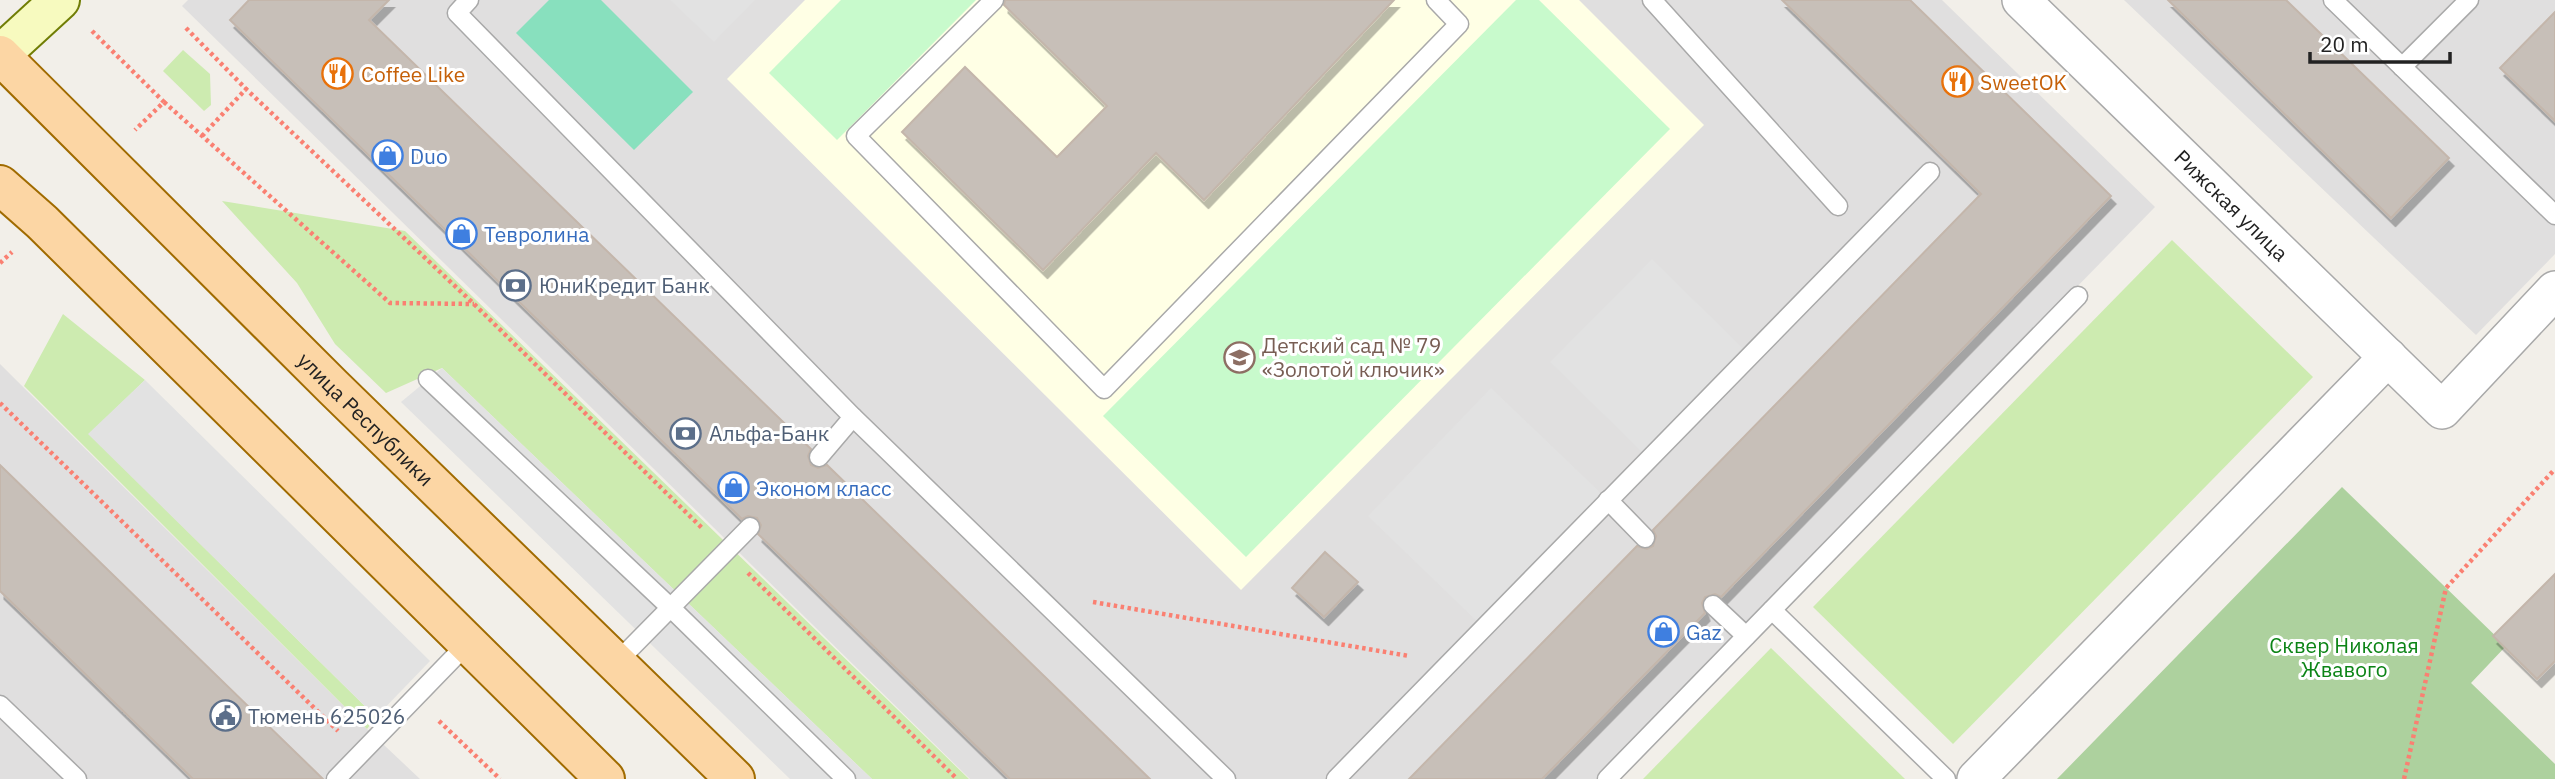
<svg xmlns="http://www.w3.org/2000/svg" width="2555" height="779" viewBox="0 0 2555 779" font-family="'IBM Plex Sans',sans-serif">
	<defs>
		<filter id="shadow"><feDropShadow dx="4.5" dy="8" stdDeviation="0" flood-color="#0004"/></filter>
	</defs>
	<rect width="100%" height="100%" fill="#f2efe9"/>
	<!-- residential -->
	<g fill="#e0dfdf">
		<polygon points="188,0 1942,0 2155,207 1596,779 970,779 182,6"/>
		<polygon points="2124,0 2555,0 2555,254 2476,335"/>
		<polygon points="0,364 367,729 420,779 0,779"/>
	</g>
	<!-- education -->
	<polygon fill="#ffffe5" points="805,0 1579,0 1704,125 1241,590 727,79"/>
	<!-- grass -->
	<g fill="#cdebb0">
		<polygon points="183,50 210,74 211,105 204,111 163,71"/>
		<polygon points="222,201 405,231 969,779 872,779 442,368 386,393 335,344 297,283"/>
		<polygon points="2172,240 2313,377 1953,744 1813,607"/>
		<polygon points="63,314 145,380 89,434 376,717 367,729 24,386"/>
		<polygon points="1771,648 1905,779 1643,779"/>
	</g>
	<!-- forest -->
	<polygon fill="#add19e" points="2342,487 2506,646 2471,683 2555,764 2555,779 2057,779"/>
	<!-- park -->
	<g fill="#c8facc">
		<polygon points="841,0 976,0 837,140 769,73"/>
		<polygon points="1516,0 1539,0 1670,129 1246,557 1103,416"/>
	</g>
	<!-- pitch -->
	<polygon fill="#88e0be" points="549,0 601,0 693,92 634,150 516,33"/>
	<!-- parking -->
	<g fill="#e2e2e2">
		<polygon points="670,0 755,0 714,42"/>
		<polygon points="1652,259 1750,355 1648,458 1550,362"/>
		<polygon points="442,368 872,779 790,779 401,402"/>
		<polygon points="145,380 430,661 376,717 88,434"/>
		<polygon points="1491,388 1608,500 1484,628 1368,516"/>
	</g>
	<!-- building -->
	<g fill="#c7bfb8" stroke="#c4b6ab" stroke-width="2" filter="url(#shadow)">
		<polygon points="249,0 389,0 369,20 811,449 808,456 811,465 818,468 827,465 1150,779 1010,779 758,534 761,525 757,518 748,516 742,519 230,20"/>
		<polygon points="1005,0 1394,0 1204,200 1156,153 1043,270 902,132 965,67 1057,157 1107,106 1004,5"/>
		<polygon points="1782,0 1910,0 2111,196 1721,597 1715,594 1705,597 1702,603 1705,613 1542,779 1409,779 1637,546 1647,549 1653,546 1656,536 1653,530 1981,194"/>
		<polygon points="2168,0 2286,0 2449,158 2391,218"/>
		<polygon points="2555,12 2555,121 2500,68"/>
		<polygon points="0,465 323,779 193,779 0,591"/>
		<polygon points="1325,552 1358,582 1324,617 1292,588"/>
		<polygon points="2555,574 2555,661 2537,679 2493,636"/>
	</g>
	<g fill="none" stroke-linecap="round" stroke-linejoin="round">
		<defs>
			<g id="lane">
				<polyline points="469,0 457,13 853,417 1226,779"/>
				<polyline points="994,0 856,136 1104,389 1459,24 1436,0"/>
				<polyline points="1652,0 1838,206"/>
				<polyline points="2333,0 2555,215"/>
				<polyline points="2402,67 2469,0"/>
				<polyline points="428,379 672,609 846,779"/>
				<polyline points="819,457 853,417"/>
				<polyline points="1608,500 1645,538"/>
				<polyline points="1713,605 1746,636"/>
				<polyline points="1772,610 1946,779"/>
				<polyline points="617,662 750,527"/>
				<polyline points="0,705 77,779"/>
				<polyline points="336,779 467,644"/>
				<polyline points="1336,779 1930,172"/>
				<polyline points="1607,779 2078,296"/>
			</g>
			<g id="street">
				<path id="s1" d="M2021 0 2442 410 2555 290"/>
				<polyline points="1976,779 2388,357"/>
			</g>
			<polyline id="secondary" points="0,55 60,0"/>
			<g id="primary">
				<path id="s2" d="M0 55 333 387 735 779"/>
				<polyline points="0,185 42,222 605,779"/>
			</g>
		</defs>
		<!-- lane casing -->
		<use href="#lane" stroke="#a9a9a9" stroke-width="21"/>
		<!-- street casing -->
		<use href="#street" stroke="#a9a9a9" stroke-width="40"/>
		<!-- secondary casing -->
		<use href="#secondary" stroke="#707d05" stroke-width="42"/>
		<!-- primary casing -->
		<use href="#primary" stroke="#a06b00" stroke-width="42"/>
		<!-- path -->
		<g stroke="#fa8072" stroke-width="4.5" stroke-dasharray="3.5 3.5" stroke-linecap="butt">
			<polyline points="186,28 246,89"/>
			<polyline points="92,31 164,102 135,130"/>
			<polyline points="164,102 390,303 474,304"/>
			<polyline points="202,136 246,89 474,304 702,528"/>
			<polyline points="0,263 12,252"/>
			<polyline points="0,403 338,731"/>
			<polyline points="748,573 957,779"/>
			<polyline points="1093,602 1409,656"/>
			<polyline points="439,721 500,779"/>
			<polyline points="2404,779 2446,588 2555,469"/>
		</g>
		<!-- lane -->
		<use href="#lane" stroke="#fff" stroke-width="18"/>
		<!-- street -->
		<use href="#street" stroke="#fff" stroke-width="37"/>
		<!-- secondary -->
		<use href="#secondary" stroke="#f7fabf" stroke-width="38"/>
		<!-- primary -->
		<use href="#primary" stroke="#fcd6a4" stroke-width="38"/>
	</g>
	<!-- icons -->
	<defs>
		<symbol id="restaurant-ring" viewBox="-11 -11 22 22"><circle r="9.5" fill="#fff" stroke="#e8710a" stroke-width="1.5"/><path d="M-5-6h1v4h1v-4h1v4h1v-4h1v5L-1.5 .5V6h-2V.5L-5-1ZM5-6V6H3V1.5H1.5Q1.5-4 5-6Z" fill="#e8710a"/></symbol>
		<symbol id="shop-ring" viewBox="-11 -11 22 22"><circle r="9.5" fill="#fff" stroke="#3f7fe0" stroke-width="1.5"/><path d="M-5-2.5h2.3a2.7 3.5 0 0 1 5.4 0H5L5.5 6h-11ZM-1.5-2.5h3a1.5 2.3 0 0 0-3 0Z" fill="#3f7fe0"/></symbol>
		<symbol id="bank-ring" viewBox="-11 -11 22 22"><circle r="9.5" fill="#fff" stroke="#5c6f8a" stroke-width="1.5"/><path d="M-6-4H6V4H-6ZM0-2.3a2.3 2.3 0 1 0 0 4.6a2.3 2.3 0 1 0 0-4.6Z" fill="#5c6f8a"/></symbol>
		<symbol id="school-ring" viewBox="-11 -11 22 22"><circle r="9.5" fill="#fff" stroke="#8d6e63" stroke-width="1.5"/><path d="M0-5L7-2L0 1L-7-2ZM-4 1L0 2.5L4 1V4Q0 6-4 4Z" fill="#8d6e63"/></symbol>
		<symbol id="civic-ring" viewBox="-11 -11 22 22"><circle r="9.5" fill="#fff" stroke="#5c6f8a" stroke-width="1.5"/><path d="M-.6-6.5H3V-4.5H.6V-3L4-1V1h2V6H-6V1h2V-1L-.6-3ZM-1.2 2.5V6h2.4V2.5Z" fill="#5c6f8a"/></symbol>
	</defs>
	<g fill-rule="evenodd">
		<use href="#restaurant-ring" x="320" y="56" width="35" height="35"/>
		<use href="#restaurant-ring" x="1940" y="64" width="35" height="35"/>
		<use href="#shop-ring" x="370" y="138" width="35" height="35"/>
		<use href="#shop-ring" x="444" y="216" width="35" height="35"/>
		<use href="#bank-ring" x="498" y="268" width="35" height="35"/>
		<use href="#school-ring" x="1222" y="340" width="35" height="35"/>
		<use href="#bank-ring" x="668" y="416" width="35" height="35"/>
		<use href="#shop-ring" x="716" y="470" width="35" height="35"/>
		<use href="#shop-ring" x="1646" y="614" width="35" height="35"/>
		<use href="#civic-ring" x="208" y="698" width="35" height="35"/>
	</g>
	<g text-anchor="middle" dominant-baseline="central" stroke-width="6" stroke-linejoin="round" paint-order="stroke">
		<!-- food labels -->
		<g font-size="21" fill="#c56008" stroke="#fff" text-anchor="start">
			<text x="361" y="74">Coffee Like</text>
			<text x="1980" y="82">SweetOK</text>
		</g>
		<!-- shop labels -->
		<g font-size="21" fill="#366cbe" stroke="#fff" text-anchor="start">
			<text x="410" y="156">Duo</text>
			<text x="484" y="234">Тевролина</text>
			<text x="756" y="488">Эконом класс</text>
			<text x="1686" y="632">Gaz</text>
		</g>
		<!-- street labels -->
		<g font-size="21" fill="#222" stroke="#fff">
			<text stroke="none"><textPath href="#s1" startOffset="294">Рижская улица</textPath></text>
			<text stroke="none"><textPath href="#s2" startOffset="516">улица Республики</textPath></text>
		</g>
		<!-- service labels -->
		<g font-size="21" fill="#4e5e75" stroke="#fff" text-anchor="start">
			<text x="539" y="285">ЮниКредит Банк</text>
			<text x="709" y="433">Альфа-Банк</text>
			<text x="248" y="716">Тюмень 625026</text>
		</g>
		<!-- education labels -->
		<g font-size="21" fill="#785e54" stroke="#fff" text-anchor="start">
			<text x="1262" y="345">Детский сад № 79<tspan x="1262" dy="24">«Золотой ключик»</tspan></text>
		</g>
		<!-- park labels -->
		<g font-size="21" fill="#0c8416" stroke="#fff">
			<text x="2344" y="645">Сквер Николая<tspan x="2344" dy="24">Жвавого</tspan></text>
		</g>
	</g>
	<!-- scale -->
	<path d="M2310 52v10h140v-10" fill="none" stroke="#222222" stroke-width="3.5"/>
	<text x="2320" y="52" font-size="21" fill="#222222" stroke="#ffffff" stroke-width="5" paint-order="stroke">20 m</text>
</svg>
